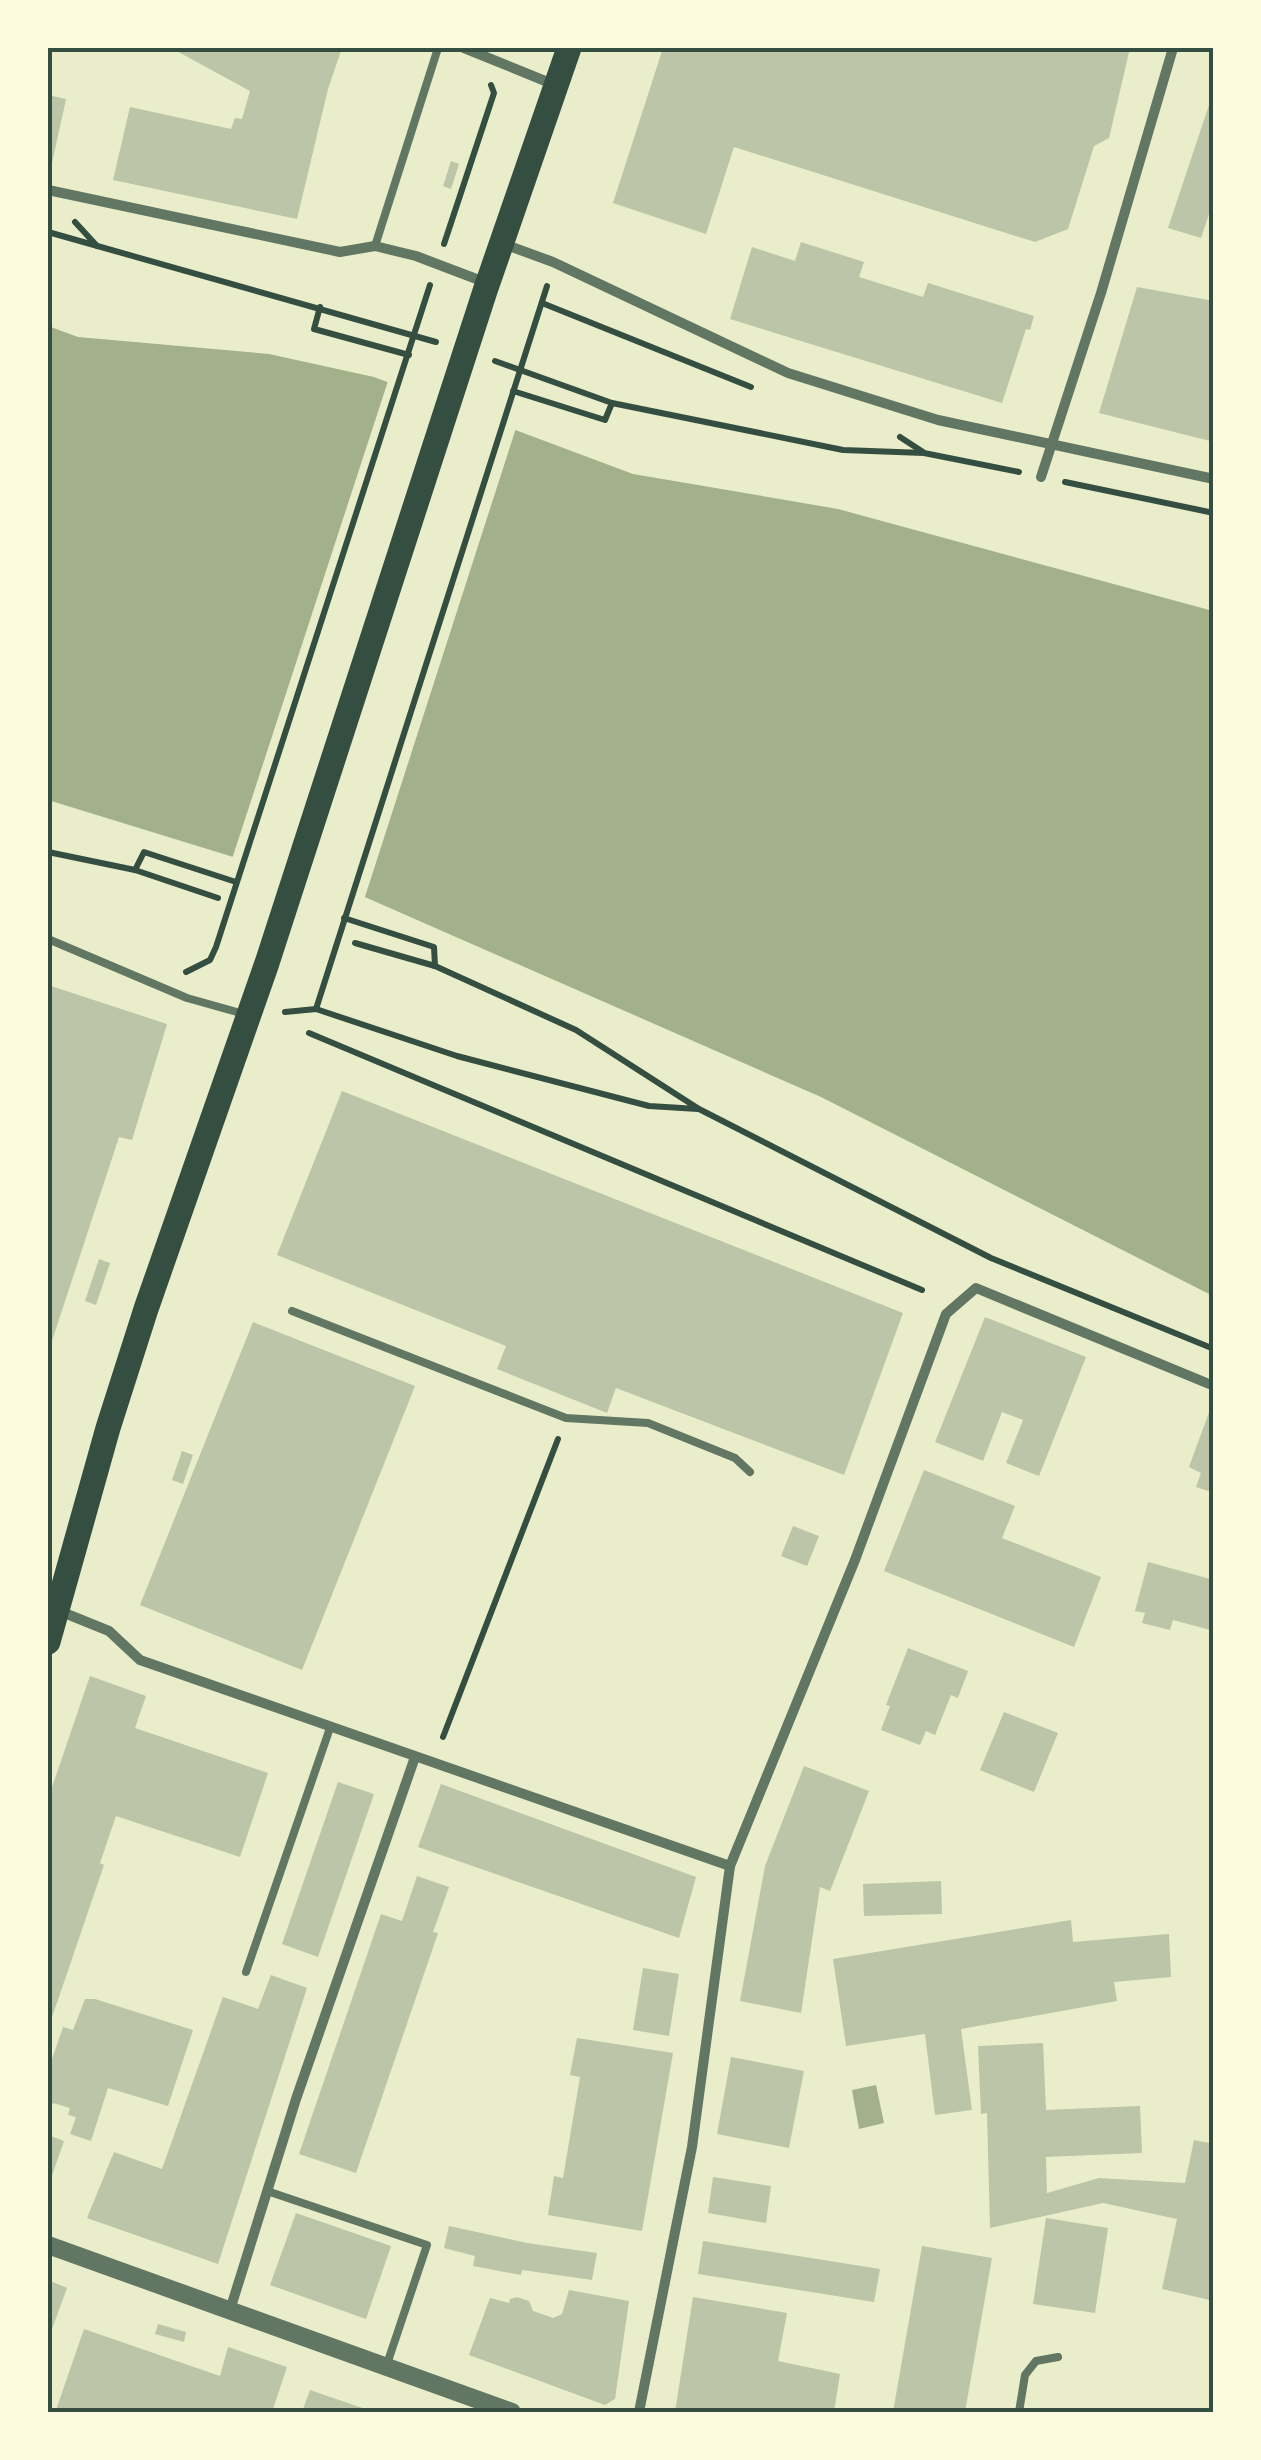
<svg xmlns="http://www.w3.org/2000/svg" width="1261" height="2460" viewBox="0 0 1261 2460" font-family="'Source Sans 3',sans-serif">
	<rect width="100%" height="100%" fill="#e9edc9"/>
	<!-- water -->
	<g fill="#a3b18a">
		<polygon points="48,326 78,337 269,354 374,377 633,474 838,509 1213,611 1213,1296 821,1097 367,898 48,800"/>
		<polygon points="876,2085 884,2123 859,2129 852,2090"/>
	</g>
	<!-- pier -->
	<polygon fill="#e9edc9" points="389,378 517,425 363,903 231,862"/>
	<!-- building -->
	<g fill="#bcc5a7">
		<polygon points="171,48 342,48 328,89 297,219 113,180 130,107 231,129 235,118 242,119 250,91"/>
		<polygon points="663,48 1130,48 1109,138 1094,146 1068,229 1035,242 734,147 706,234 613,203"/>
		<polygon points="1214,90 1214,199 1201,238 1168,228"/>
		<polygon points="48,95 66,99 49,177 48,177"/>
		<polygon points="451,161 459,164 451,189 443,186"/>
		<polygon points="801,242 864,262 859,277 923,297 928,283 1034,316 1030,330 1026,329 1002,403 730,319 752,247 795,261"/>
		<polygon points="1137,287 1214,301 1214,442 1099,413"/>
		<polygon points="48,985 167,1024 132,1140 119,1137 48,1353"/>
		<polygon points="342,1091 903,1313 844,1475 616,1388 607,1413 497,1369 506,1346 277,1255"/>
		<polygon points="99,1259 110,1263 96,1305 85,1301"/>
		<polygon points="985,1317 1086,1357 1039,1476 1006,1463 1023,1420 1002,1412 983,1461 935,1442"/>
		<polygon points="253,1322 415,1386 302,1670 140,1605"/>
		<polygon points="1211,1407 1214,1408 1214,1493 1196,1487 1201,1473 1189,1467"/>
		<polygon points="182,1451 193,1455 183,1484 172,1480"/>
		<polygon points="924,1470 1015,1506 1002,1538 1101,1577 1074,1647 884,1571"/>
		<polygon points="793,1526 819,1536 807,1566 781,1556"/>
		<polygon points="1148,1562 1214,1580 1214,1631 1173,1620 1170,1630 1142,1623 1145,1613 1135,1611"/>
		<polygon points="908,1648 968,1671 958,1698 951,1695 935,1735 926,1731 920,1745 881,1730 890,1706 886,1705"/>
		<polygon points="90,1676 146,1696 135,1728 268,1773 240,1857 116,1816 100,1863 104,1865 48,2029 48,1799"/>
		<polygon points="1004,1712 1058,1733 1034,1792 980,1770"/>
		<polygon points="804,1766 869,1791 830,1891 820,1887 801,2013 740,2001 765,1866"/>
		<polygon points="338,1782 374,1794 318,1957 282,1944"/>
		<polygon points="441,1784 696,1877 679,1938 418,1847"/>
		<polygon points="417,1876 449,1887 433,1932 438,1933 356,2173 299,2154 381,1914 402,1921"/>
		<polygon points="941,1881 942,1914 864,1916 863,1884"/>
		<polygon points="1071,1920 1073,1942 1169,1934 1171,1977 1114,1982 1117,2001 961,2029 972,2110 935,2115 925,2034 846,2046 833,1959"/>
		<polygon points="643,1968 679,1974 669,2036 633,2030"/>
		<polygon points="271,1975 307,1988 218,2264 87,2218 114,2152 162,2169 223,1997 258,2009"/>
		<polygon points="85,1999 95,1999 193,2030 168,2106 108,2088 91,2141 70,2134 76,2117 68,2115 70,2108 53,2103 48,2115 48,2071 63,2027 73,2030"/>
		<polygon points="577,2038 673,2053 642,2231 548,2215 554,2176 563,2178 580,2077 570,2075"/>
		<polygon points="1043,2043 1046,2110 1140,2106 1142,2153 1046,2157 1047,2193 1099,2178 1185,2183 1194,2140 1214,2144 1214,2301 1162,2289 1177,2219 1103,2203 990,2228 987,2113 981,2114 978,2046"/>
		<polygon points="731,2057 804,2071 789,2148 717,2134"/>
		<polygon points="48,2135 64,2141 48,2187"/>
		<polygon points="713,2177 771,2186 766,2223 708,2213"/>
		<polygon points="296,2213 391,2246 366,2319 270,2285"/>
		<polygon points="1046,2218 1108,2228 1095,2313 1033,2304"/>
		<polygon points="449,2226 527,2243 597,2253 592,2280 522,2270 521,2275 473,2266 475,2256 444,2248"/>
		<polygon points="703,2241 880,2269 874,2302 698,2274"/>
		<polygon points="922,2246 992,2258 965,2412 893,2412"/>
		<polygon points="48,2280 67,2288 48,2340"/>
		<polygon points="569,2290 629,2301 615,2399 605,2405 469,2355 490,2298 509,2303 510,2299 517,2297 529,2301 533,2311 553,2318 562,2314"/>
		<polygon points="693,2297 787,2313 778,2361 840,2374 834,2412 675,2412"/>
		<polygon points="158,2324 186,2332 184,2342 155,2334"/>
		<polygon points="84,2329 220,2376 228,2347 287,2367 272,2412 259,2409 257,2412 64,2412 56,2410"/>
		<polygon points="310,2390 374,2412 302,2412"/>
	</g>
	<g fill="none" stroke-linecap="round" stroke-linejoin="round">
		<!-- path -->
		<g stroke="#344e41" stroke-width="6">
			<polyline points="75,222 97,246"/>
			<polyline points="48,232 436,342"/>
			<polyline points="444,244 494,93 491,85"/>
			<polyline points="542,303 751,387"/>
			<polyline points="320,307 314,329 409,355"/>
			<polyline points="495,361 612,403 843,450 924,453 1019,472"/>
			<polyline points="513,391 605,420 612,403"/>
			<polyline points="900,437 923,452"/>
			<polyline points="1065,482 1214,513"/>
			<polyline points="48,852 135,870 218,898"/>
			<polyline points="135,870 144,852 236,882"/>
			<polyline points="344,918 434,947 435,966"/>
			<polyline points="355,943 435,966 576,1030 699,1109 991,1258 1214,1349"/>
			<polyline points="186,972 210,960 216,947 430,285"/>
			<polyline points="316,1009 547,286"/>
			<polyline points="285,1012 316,1009 457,1056 649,1106 698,1109"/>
			<polyline points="309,1033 922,1290"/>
			<polyline points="443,1737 558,1439"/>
		</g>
		<!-- service -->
		<g stroke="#617663" stroke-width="8">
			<polyline points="375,246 438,48"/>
			<polyline points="48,939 187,998 244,1014"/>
			<polyline points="292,1311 566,1418 648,1423 735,1458 750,1472"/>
			<polyline points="246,1972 330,1728"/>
			<polyline points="267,2191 427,2245 386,2367"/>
			<polyline points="1019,2412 1025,2375 1036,2361 1058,2357"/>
		</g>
		<!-- minor -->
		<g stroke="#617663" stroke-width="10">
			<polyline points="464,48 555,85"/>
			<polyline points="48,190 340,252 375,246 416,256 487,283"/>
			<polyline points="501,243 553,262 788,373 938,420 1214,479"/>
			<polyline points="1041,477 1101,293 1173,48"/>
			<polyline points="57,1610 109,1631 140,1660 730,1866"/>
			<polyline points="230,2310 296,2099 415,1757"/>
			<polyline points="639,2412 692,2147 730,1866 855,1560 946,1314 976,1288 1214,1386"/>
		</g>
		<!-- tertiary -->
		<polyline stroke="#617663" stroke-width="18" points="48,2245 512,2412"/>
		<!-- primary -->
		<polyline stroke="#344e41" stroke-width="25" points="48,1642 108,1428 146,1309 267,963 485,291 569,48"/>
	</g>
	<!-- border -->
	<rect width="1261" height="2460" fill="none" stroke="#fefae0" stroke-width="100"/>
	<rect x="50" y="50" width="1161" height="2360" fill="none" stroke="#344e41" stroke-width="4"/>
</svg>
